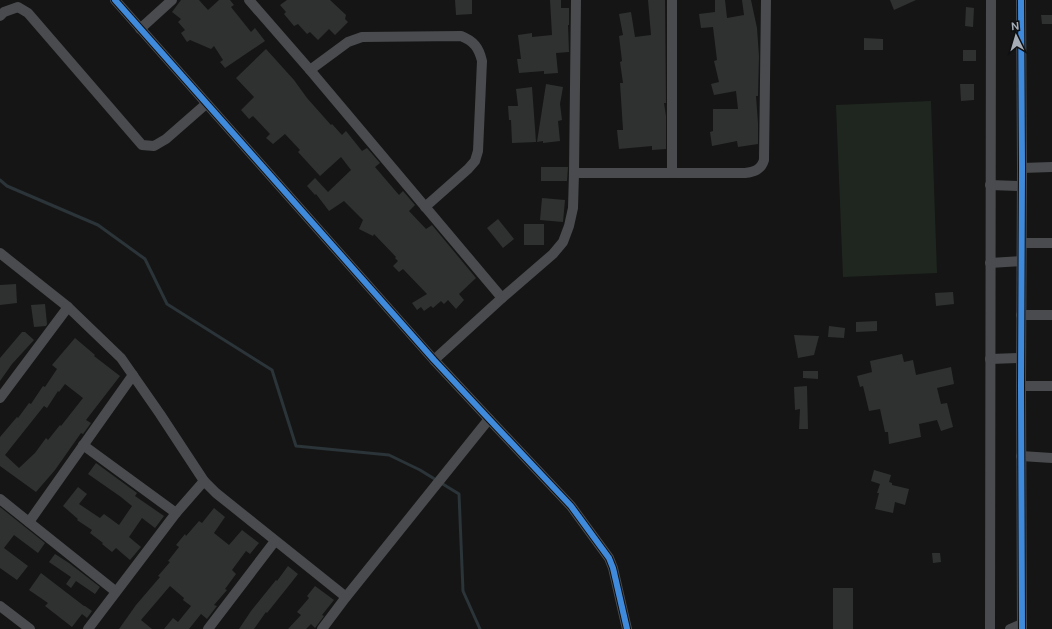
<svg xmlns="http://www.w3.org/2000/svg" width="1052" height="629" viewBox="0 0 1052 629" font-family="'DM Sans',sans-serif">
	<rect width="100%" height="100%" fill="#151515"/>
	<!-- green -->
	<polygon fill="#1f261f" points="931,101 937,273 843,277 836,105"/>
	<g fill="none" stroke-linecap="round" stroke-linejoin="round">
		<!-- stream -->
		<polyline stroke="#2b3438" stroke-width="3" points="0,180 7,186 98,225 145,259 167,304 272,370 296,446 389,455 420,470 459,494 463,591 480,629"/>
	</g>
	<!-- building -->
	<g fill="#2f3030" fill-rule="evenodd">
		<polygon points="181,0 199,0 208,10 219,0 230,0 234,5 231,7 251,32 255,28 265,41 225,68 220,62 223,60 214,46 211,49 190,40 187,42 181,33 185,30 178,22 181,19 172,12"/>
		<polygon points="287,0 330,0 346,15 345,19 348,22 335,35 329,29 318,40 310,32 307,34 298,24 294,26 284,14 286,12 280,5"/>
		<polygon points="455,0 472,0 472,14 456,15"/>
		<polygon points="550,0 561,0 561,8 569,8 569,25 568,25 569,52 556,53 558,73 544,74 544,71 519,73 517,59 521,59 518,35 532,33 532,37 552,35"/>
		<polygon points="648,0 665,0 666,103 664,103 666,116 666,149 652,150 652,146 619,149 617,130 623,130 620,83 623,83 620,62 622,61 619,36 623,35 619,14 631,12 635,37 651,35"/>
		<polygon points="715,0 725,0 727,18 744,15 742,0 751,0 757,28 759,56 758,96 756,96 758,123 758,144 738,147 737,141 712,146 710,132 713,131 713,109 738,109 736,91 714,95 711,84 719,82 714,61 717,60 713,27 701,28 699,14 715,12"/>
		<polygon points="890,0 916,0 894,10"/>
		<polygon points="966,7 974,8 973,27 965,26"/>
		<polygon points="1041,15 1052,15 1052,24 1042,24"/>
		<polygon points="864,38 883,39 883,50 864,50"/>
		<polygon points="266,49 294,80 307,98 331,125 332,124 342,135 346,131 362,151 367,148 380,163 375,167 399,195 403,191 415,205 409,211 426,229 432,225 476,278 459,294 464,300 456,309 448,300 444,304 441,301 433,308 431,306 424,311 421,307 417,310 412,303 427,294 403,269 399,272 393,266 398,261 395,258 396,257 374,234 373,236 359,229 363,220 344,201 329,211 316,194 315,195 307,186 315,178 328,192 351,170 341,157 320,176 298,152 300,150 285,134 273,144 266,138 270,134 253,116 249,119 241,110 254,97 236,78"/>
		<rect x="963" y="50" width="13" height="11"/>
		<polygon points="546,84 563,87 560,104 562,120 558,121 560,141 543,143 543,141 537,142"/>
		<polygon points="960,84 974,84 974,100 961,101"/>
		<polygon points="532,87 536,142 512,143 511,120 509,120 508,106 518,106 516,89"/>
		<polygon points="541,167 568,167 567,181 541,181"/>
		<polygon points="542,198 565,200 563,222 540,220"/>
		<polygon points="498,219 514,239 503,248 487,228"/>
		<rect x="524" y="224" width="20" height="21"/>
		<polygon points="16,284 17,303 0,305 0,285"/>
		<polygon points="953,292 954,304 936,306 935,293"/>
		<polygon points="45,304 47,324 46,326 34,327 31,305"/>
		<polygon points="877,321 877,331 856,332 856,322"/>
		<polygon points="829,326 845,328 844,338 828,337"/>
		<polygon points="22,332 25,332 34,340 12,364 0,381 0,358"/>
		<polygon points="794,335 819,336 814,355 798,358"/>
		<path d="M75 338 95 355 94 356 120 376 86 420 91 423 83 434 81 433 55 470 36 492 0 466V437L17 417 18 418 29 403 31 404 43 386 45 387 57 369 52 365ZM65 384 83 398 61 426 60 425 48 440 46 438 35 453 19 468 5 455 44 406 47 408 58 391 59 392Z"/>
		<polygon points="902,354 904,362 913,360 916,375 951,367 954,384 937,388 941,404 947,403 953,427 941,431 937,420 919,424 921,437 889,444 888,432 885,432 880,409 869,411 863,386 860,387 857,376 872,372 870,361"/>
		<polygon points="803,371 818,371 818,379 803,378"/>
		<polygon points="807,386 808,429 799,429 800,409 795,410 794,387"/>
		<polygon points="96,463 137,493 135,496 164,516 155,528 142,518 129,537 141,547 130,560 116,548 112,552 102,544 103,543 90,533 92,530 77,520 78,519 63,506 78,487 87,494 79,504 100,518 104,514 119,525 132,506 121,497 88,474"/>
		<polygon points="874,470 891,475 889,482 892,483 892,485 909,489 905,505 895,502 893,513 875,509 879,493 877,493 880,484 871,481"/>
		<polygon points="0,507 45,543 38,553 14,535 4,548 28,566 17,580 0,568"/>
		<polygon points="214,508 225,517 214,533 229,545 242,530 259,543 250,554 246,551 232,570 236,574 225,589 227,590 214,605 217,606 207,619 201,614 189,629 164,629 173,618 178,622 191,606 183,600 184,598 170,586 141,620 152,629 119,629 136,605 160,577 158,576 170,562 168,561 179,547 176,545 185,534 186,536 199,521 202,523"/>
		<polygon points="932,553 940,553 941,562 933,563"/>
		<polygon points="55,554 69,563 100,587 95,594 76,581 71,588 66,584 71,577 49,562"/>
		<polygon points="288,566 298,574 291,583 267,613 266,612 254,629 239,629 251,611 276,580 277,581"/>
		<polygon points="41,573 84,606 85,606 92,611 87,618 82,614 72,627 45,606 48,603 29,590"/>
		<polygon points="315,586 334,600 322,615 324,616 315,628 311,624 306,629 288,629 301,615 297,612 309,598 307,596"/>
		<rect x="833" y="588" width="20" height="41"/>
	</g>
	<g fill="none" stroke-linecap="round" stroke-linejoin="round">
		<!-- minor -->
		<g stroke="#494b4e" stroke-width="10">
			<polyline points="115,0 434,360 489,419 571,506 609,558 613,568 627,629"/>
			<polyline points="249,0 310,70 502,298"/>
			<polyline points="1021,0 1022,168 1021,386 1022,629"/>
			<polyline points="0,16 4,12 18,7 28,13 142,145 154,146 166,139 206,104"/>
			<polyline points="140,29 172,0"/>
			<path d="M310 70 348 42 362 37 461 36C474 41 479 48 482 61L478 151 475 161 468 169 425 207"/>
			<polyline points="1022,168 1052,167"/>
			<path d="M574 173H745C754 172 761 170 764 160L766 0"/>
			<polyline points="672,173 672,0"/>
			<polyline points="990,185 1021,186"/>
			<polyline points="1022,243 1052,243"/>
			<polyline points="0,253 68,307 121,358 160,414 204,481 216,493 346,597"/>
			<polyline points="990,263 1021,261"/>
			<polyline points="1021,315 1052,315"/>
			<polyline points="990,359 1021,358"/>
			<polyline points="434,360 502,298 553,254 563,242 569,226 573,208 574,173 576,0"/>
			<polyline points="1021,386 1052,386"/>
			<polyline points="0,398 68,307"/>
			<polyline points="83,445 176,513"/>
			<polyline points="1021,456 1052,458"/>
			<polyline points="0,499 115,591"/>
			<polyline points="29,522 133,375"/>
			<polyline points="0,606 30,629"/>
			<polyline points="88,629 176,513 204,481"/>
			<polyline points="208,629 275,541"/>
			<polyline points="322,629 346,597 489,419"/>
			<polyline points="990,629 991,0"/>
			<polyline points="1010,629 1022,624"/>
		</g>
		<defs>
			<g id="cycleway">
				<polyline points="115,0 434,360 489,419 571,506 609,558 613,568 627,629"/>
				<polyline points="1021,0 1022,168 1021,386 1022,629"/>
			</g>
		</defs>
		<!-- cycleway casing -->
		<use href="#cycleway" stroke="#0f1011" stroke-width="8"/>
		<!-- cycleway -->
		<use href="#cycleway" stroke="#408adc" stroke-width="6"/>
	</g>
	<!-- north arrow -->
	<g transform="translate(1016 36) rotate(355)" stroke="#0f1011" stroke-width="3" paint-order="stroke">
	<path d="M0-3L7 15L0 10L-7 15Z" fill="#a6adb6"/>
	<text y="-6" font-size="11" font-weight="bold" text-anchor="middle" fill="#a6adb6">N</text>
	</g>
</svg>
